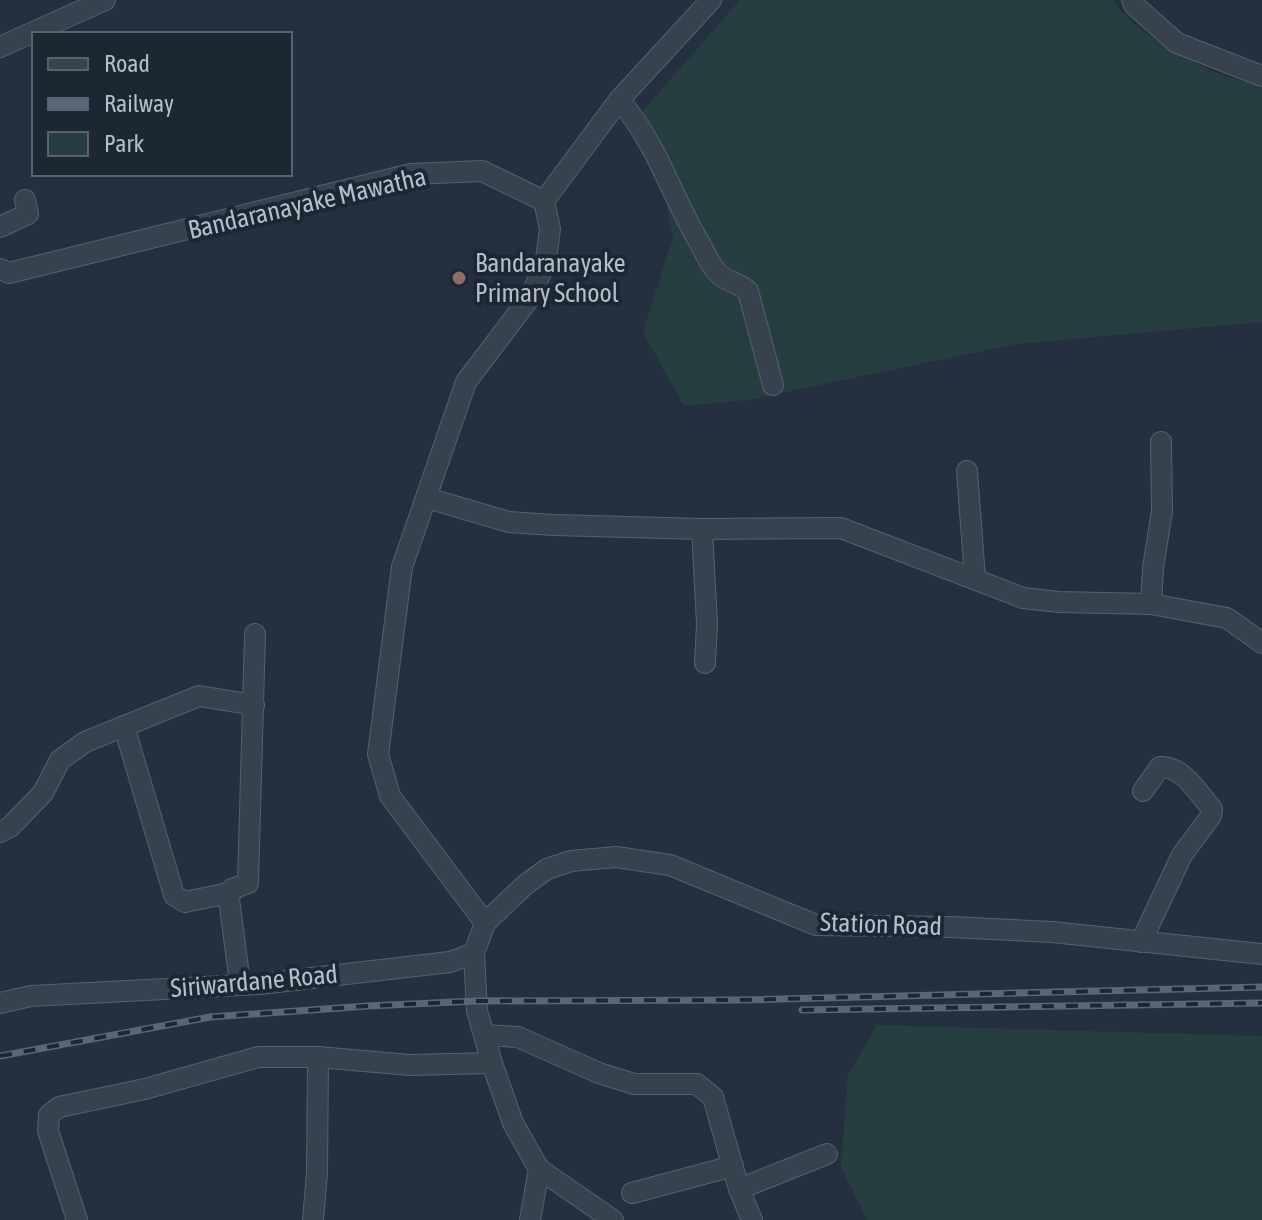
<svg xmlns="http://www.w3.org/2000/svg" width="1262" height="1220" viewBox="0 0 1262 1220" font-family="'Asap Condensed',sans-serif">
	<rect width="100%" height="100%" fill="#24303f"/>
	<!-- green -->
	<g fill="#263e40">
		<path d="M740 0H1114C1122 24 1195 65 1220 74 1233 79 1248 82 1262 85V322L1017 344 748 400 684 406 643 332 673 236 652 135 640 114Z"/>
		<polygon points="877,1025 1262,1036 1262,1220 867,1220 841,1167 848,1075"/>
	</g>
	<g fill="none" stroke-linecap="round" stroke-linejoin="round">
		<defs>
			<g id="minor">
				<polyline points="1132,0 1135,6 1177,43 1262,76"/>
				<polyline points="0,47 105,0"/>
				<path d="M619 100C655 140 671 194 698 240 704 251 709 263 717 272 725 282 738 282 748 291L773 385"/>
				<polyline points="0,227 28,214 25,200"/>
				<polyline points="0,269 9,273 411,174 482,171 544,201 619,100 711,0"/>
				<polyline points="967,471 975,578"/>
				<polyline points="427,498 509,522 553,525 702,529 841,528 1023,598 1059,602 1151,604 1227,618 1262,643"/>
				<polyline points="702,529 707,624 705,663"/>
				<polyline points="1151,604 1153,568 1162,511 1161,442"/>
				<polyline points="124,726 174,895 185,902 229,893"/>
				<polyline points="0,832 10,827 43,793 60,760 85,742 199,696 254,705"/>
				<polyline points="485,923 390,796 378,754 402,567 466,382 531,296 546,260 550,229 544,201"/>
				<path d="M1141 942 1182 855 1211 816 1212 809C1199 794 1182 765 1160 767L1143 791"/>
				<polyline points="474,953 477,1011 492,1063 513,1123 539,1169 530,1220"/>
				<polyline points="240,984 229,899 232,889 248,883 255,634"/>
				<polyline points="0,1003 31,996 260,984 450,962 474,953 485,923 525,885 547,869 571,861 616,857 670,865 816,925 951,927 1052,932 1262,954"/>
				<polyline points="485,1035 518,1037 599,1073 634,1084 697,1084 713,1097 739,1189 752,1220"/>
				<polyline points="539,1169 613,1220"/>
				<polyline points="739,1189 827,1154"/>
				<polyline points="632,1193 733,1166"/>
				<polyline points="77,1220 48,1131 49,1115 59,1107 145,1089 258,1057 318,1057 410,1065 492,1063"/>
				<polyline points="313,1220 317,1173 318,1057"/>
			</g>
		</defs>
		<!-- minor casing -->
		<use href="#minor" stroke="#56606d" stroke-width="22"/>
		<!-- minor -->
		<use href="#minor" stroke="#38424f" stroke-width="20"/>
		<defs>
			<g id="rail">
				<polyline points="802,1010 1262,1003"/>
				<polyline points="0,1056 210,1017 368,1006 476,1001 739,1000 1262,987"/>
			</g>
		</defs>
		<!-- rail casing -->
		<use href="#rail" stroke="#5a6676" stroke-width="7"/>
		<!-- rail -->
		<use href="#rail" stroke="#1d2734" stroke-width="4" stroke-dasharray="12" stroke-linecap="butt"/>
	</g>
	<!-- markers -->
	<circle fill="#8d6e63" stroke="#1d2734" stroke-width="3" cx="459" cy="278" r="8"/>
	<g text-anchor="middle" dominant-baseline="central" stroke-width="8" stroke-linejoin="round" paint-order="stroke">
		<!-- street labels -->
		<g font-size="26" fill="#b4bdca" stroke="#1d2734">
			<text transform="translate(307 203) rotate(-13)">Bandaranayake Mawatha</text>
			<text transform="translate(881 924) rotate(2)">Station Road</text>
			<text transform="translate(254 981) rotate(-5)">Siriwardane Road</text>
		</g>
		<!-- poi labels -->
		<g font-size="26" fill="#b4bdca" stroke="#1d2734" text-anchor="start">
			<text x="475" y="263">Bandaranayake<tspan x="475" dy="30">Primary School</tspan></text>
		</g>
	</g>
	<!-- legend -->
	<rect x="32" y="32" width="260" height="144" fill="#1d2734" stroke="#596370" stroke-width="2"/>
	<rect x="48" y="58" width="40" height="12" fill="#38424f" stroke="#596370" stroke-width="2"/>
	<text x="104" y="72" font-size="24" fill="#b4bdca">Road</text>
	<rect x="48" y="98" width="40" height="12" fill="#5a6676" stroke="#596370" stroke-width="2"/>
	<text x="104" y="112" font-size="24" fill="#b4bdca">Railway</text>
	<rect x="48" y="132" width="40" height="24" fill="#263e40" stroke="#596370" stroke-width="2"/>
	<text x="104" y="152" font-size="24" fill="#b4bdca">Park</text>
</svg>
